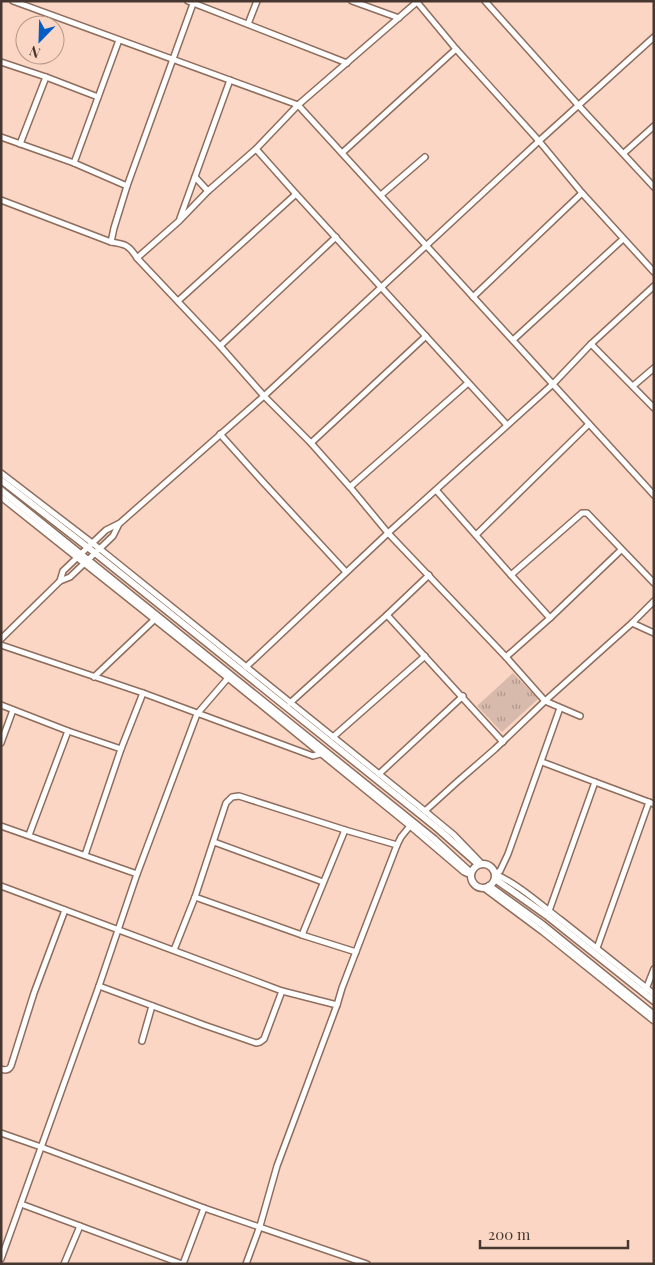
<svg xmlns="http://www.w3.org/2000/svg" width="655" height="1265" viewBox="0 0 655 1265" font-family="'Playfair Display',serif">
	<defs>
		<pattern id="grass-tufts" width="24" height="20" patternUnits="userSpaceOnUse" patternTransform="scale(1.25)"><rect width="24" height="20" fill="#d7baab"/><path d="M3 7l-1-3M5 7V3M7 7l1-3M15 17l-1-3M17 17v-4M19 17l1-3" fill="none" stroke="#b0988c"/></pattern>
	</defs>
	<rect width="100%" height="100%" fill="#fbd6c4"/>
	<!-- grass -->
	<polygon fill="url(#grass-tufts)" points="513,673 538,699 502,732 477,706"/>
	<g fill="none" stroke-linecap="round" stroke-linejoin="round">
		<defs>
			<g id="minor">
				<polyline points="13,1 298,105 654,495"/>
				<polyline points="188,1 347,63"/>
				<polyline points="352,1 399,18"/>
				<polyline points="485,1 579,106 654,187"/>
				<polyline points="417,2 456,49 539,141 582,193 654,272"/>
				<polyline points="248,24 257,1"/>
				<polyline points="1,62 46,77 98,97"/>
				<polyline points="1,137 74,163 127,186"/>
				<polyline points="20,144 46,77"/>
				<polyline points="256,149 296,194 507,425"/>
				<polyline points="342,153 456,49"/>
				<polyline points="624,153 654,126"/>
				<polyline points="74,163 119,40"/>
				<polyline points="195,177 208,191"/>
				<polyline points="381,195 425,157"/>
				<path d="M1 200 111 242C125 244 129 245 137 258L220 346 264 396 311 443 350 487 388 533 506 657 545 701 580 716"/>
				<polyline points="180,218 230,80"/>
				<polyline points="111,242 114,228 127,186 194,1"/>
				<polyline points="137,258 179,221 208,191 256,149 298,105 418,1"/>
				<polyline points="473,297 582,193"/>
				<polyline points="178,301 296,194"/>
				<polyline points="513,340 623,239"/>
				<polyline points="591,344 654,408"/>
				<polyline points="220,346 336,237"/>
				<polyline points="633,386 654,368"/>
				<polyline points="220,434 263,482 346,572"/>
				<polyline points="311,443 426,336"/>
				<polyline points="1,473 100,549 425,811 454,835 482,864"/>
				<polyline points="350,487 468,383"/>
				<polyline points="436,490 511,575 550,618"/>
				<polyline points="1,497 228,678 410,826 464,872 471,875"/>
				<polyline points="476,535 589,424"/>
				<polyline points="511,575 582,513 587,513 654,583"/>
				<polyline points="60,581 63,571 106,530 120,523 264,396 539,141 654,37"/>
				<polyline points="387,615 503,742"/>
				<polyline points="632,623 654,633"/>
				<polyline points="1,639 60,581 70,577 113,536 119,524"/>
				<polyline points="1,645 143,693 313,756 320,754"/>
				<polyline points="506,657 550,618 621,550"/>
				<polyline points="246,667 388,533 553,384 591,344 654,286"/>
				<polyline points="94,677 155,619"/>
				<polyline points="290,703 387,615 429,575"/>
				<polyline points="1,705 68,731 121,749"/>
				<path d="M560 708 508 854 500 871 495 874C518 884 541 905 561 920 592 945 623 969 654 994"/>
				<polyline points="333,737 425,656"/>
				<polyline points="1,743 13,710"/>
				<polyline points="542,762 595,782 654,804"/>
				<polyline points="379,774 463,696"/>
				<polyline points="425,811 457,782 495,749 545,701 632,623 654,601"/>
				<polyline points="1,826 137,874"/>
				<polyline points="29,835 68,731"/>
				<polyline points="214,842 323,882"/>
				<polyline points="85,855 121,749 143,693"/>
				<polyline points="1,886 282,991 337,1005"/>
				<polyline points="484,888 543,932 654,1021"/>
				<polyline points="195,897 302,935 356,952"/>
				<polyline points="549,911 595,782"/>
				<polyline points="302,935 345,830"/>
				<polyline points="597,948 649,802"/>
				<polyline points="174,950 195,897 226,803 232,797 239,796 345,830 397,845"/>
				<polyline points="99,986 204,1025 256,1043 260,1042 264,1039 282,991"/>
				<polyline points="646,989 654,969"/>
				<polyline points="142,1041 152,1006"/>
				<path d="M1 1069C6 1071 9 1070 11 1066L34 993 65 910"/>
				<polyline points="1,1133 41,1147 204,1208 367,1264"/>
				<polyline points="21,1204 182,1264"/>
				<polyline points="1,1259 99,986 137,874 197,714 228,678"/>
				<polyline points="64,1264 80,1226"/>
				<polyline points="183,1264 204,1208"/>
				<polyline points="246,1264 260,1226 277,1166 337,1005 342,988 397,845 401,837 410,826"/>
			</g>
			<g id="major">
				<polyline points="1,480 95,553 437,828 478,864"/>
				<polyline points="1,490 434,839 471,873"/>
				<circle cx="483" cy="876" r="12"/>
				<polyline points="495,879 546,915 654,1001"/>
				<polyline points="489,886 543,925 654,1015"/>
			</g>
		</defs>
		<!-- minor casing -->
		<use href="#minor" stroke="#8e6d5d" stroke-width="8"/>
		<!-- major casing -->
		<use href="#major" stroke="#8e6d5d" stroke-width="9"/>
		<!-- minor -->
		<use href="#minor" stroke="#fff" stroke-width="5"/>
		<!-- major -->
		<use href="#major" stroke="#fff" stroke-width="6"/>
	</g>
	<!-- border -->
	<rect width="655" height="1265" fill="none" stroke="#463831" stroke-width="5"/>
	<!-- north arrow -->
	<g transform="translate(40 40) rotate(203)"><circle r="24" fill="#fbd6c4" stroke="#b39789"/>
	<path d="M0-4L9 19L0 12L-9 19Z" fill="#005dc6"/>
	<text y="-8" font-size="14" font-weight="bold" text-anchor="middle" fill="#463831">N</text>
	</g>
	<!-- scale -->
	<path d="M480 1240v8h148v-8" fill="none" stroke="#463831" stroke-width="2.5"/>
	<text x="488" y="1240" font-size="15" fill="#463831" stroke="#fbd6c4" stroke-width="4" paint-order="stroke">200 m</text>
</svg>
